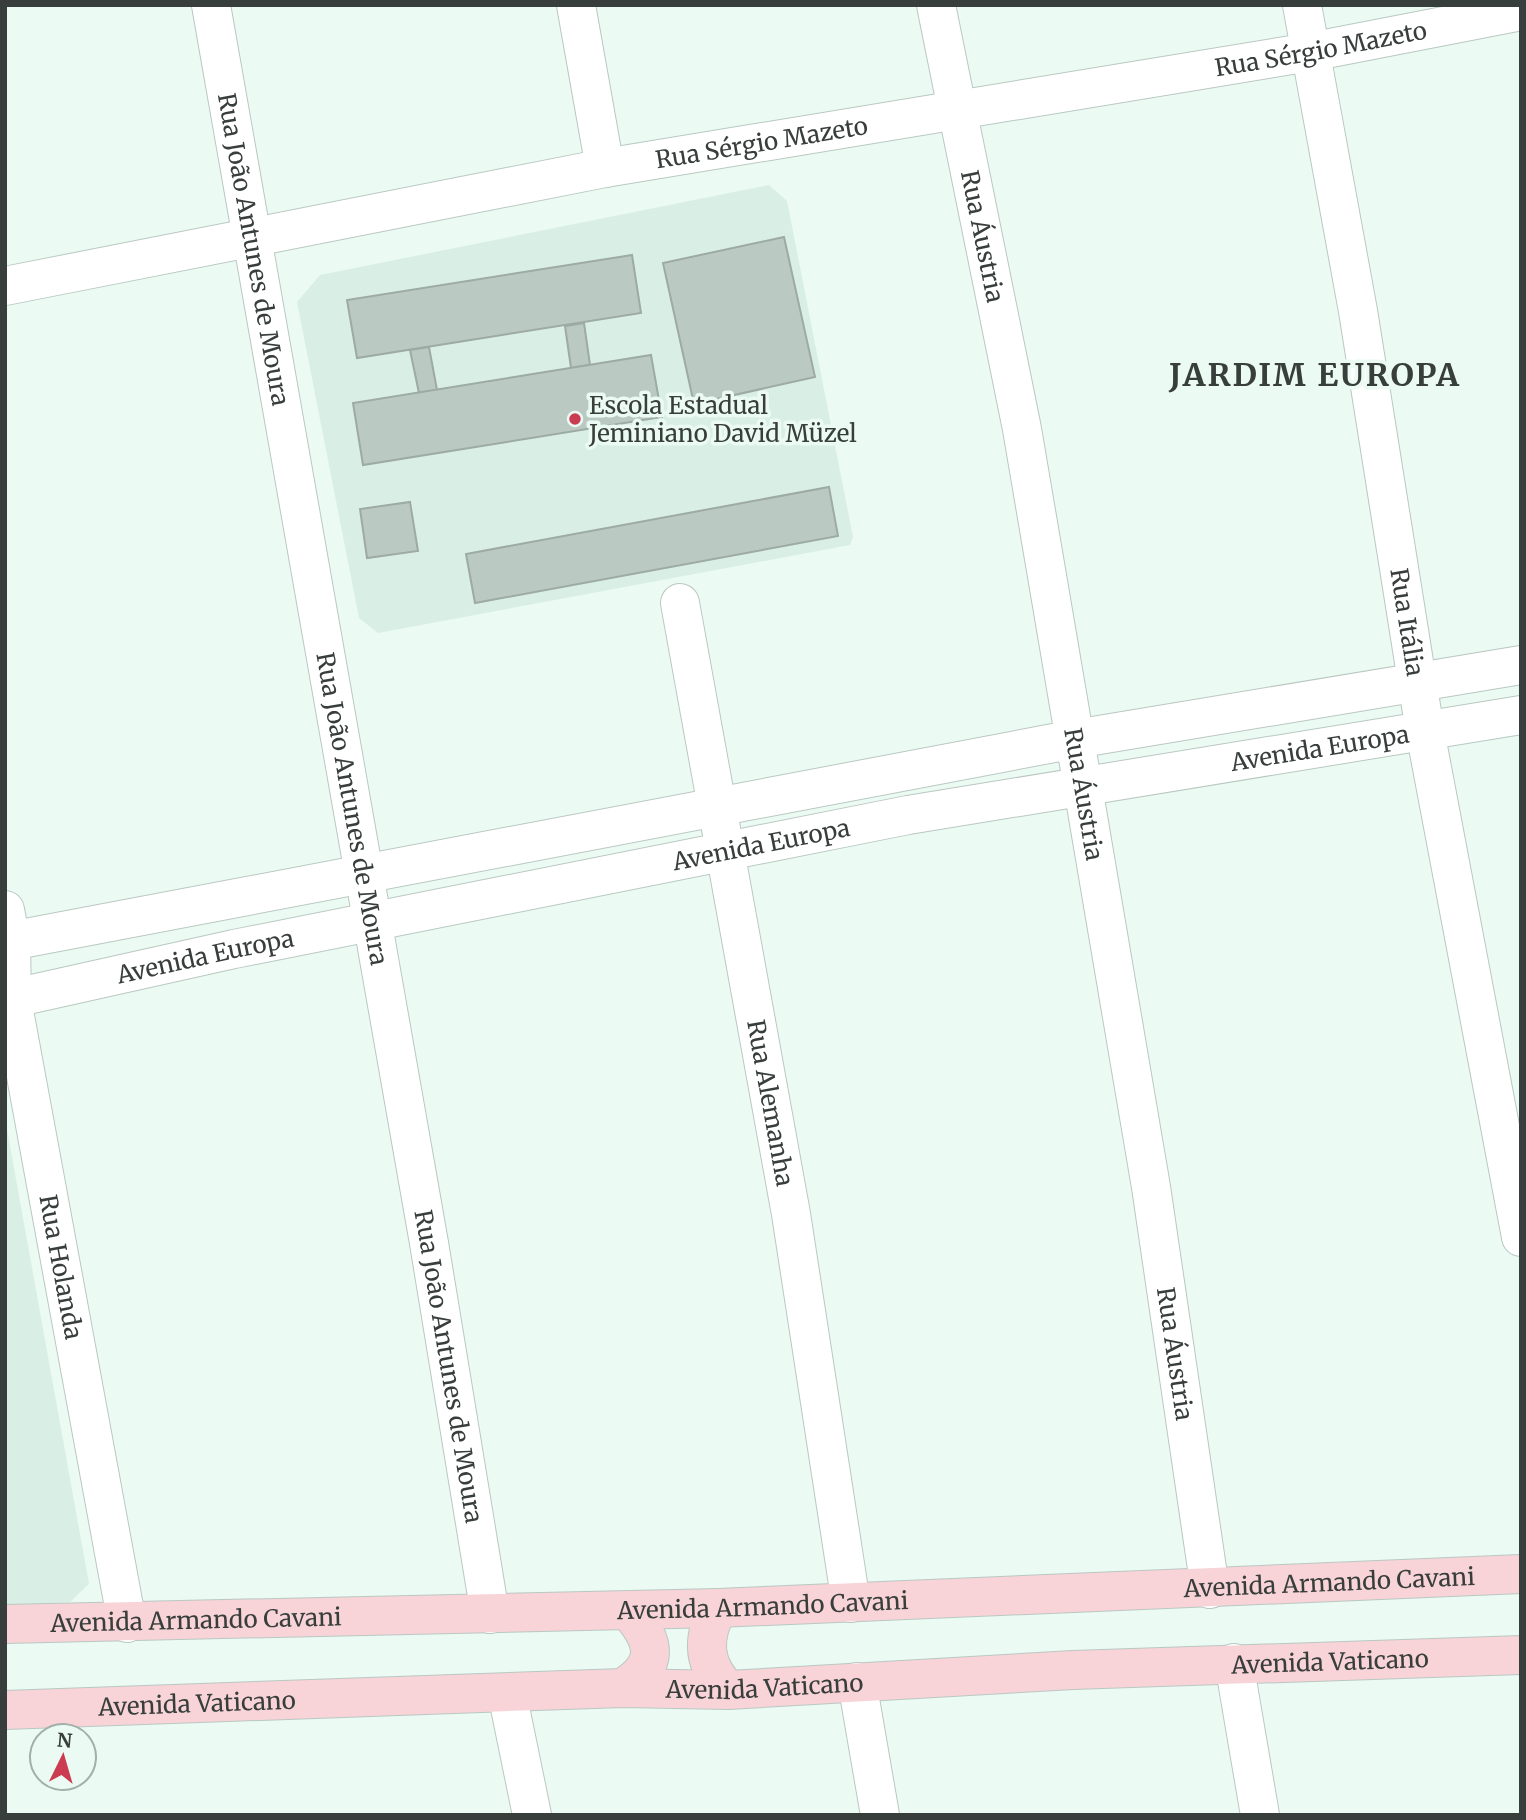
<svg xmlns="http://www.w3.org/2000/svg" width="1526" height="1820" viewBox="0 0 1526 1820" font-family="Merriweather,serif">
	<rect width="100%" height="100%" fill="#ebfaf3"/>
	<!-- built -->
	<g fill="#d9efe6">
		<polygon points="769,185 787,201 853,537 850,545 378,633 359,618 297,302 320,275"/>
		<polygon points="5,1118 89,1584 70,1602 5,1606"/>
	</g>
	<!-- building -->
	<g fill="#bbc9c3" stroke="#9daba4" stroke-width="2">
		<polygon points="784,237 815,377 694,404 663,263"/>
		<polygon points="632,255 641,313 357,358 347,300"/>
		<polygon points="584,323 590,365 571,368 565,326"/>
		<polygon points="429,347 437,390 419,393 410,350"/>
		<polygon points="651,355 662,417 363,465 353,403"/>
		<polygon points="829,487 838,536 475,603 466,554"/>
		<polygon points="410,502 418,551 367,558 360,509"/>
	</g>
	<g fill="none" stroke-linecap="round" stroke-linejoin="round">
		<defs>
			<g id="minor">
				<path id="s1" d="M211 5 429 1243 490 1614"/>
				<polyline points="576,5 605,168"/>
				<path id="s2" d="M936 5 1022 429 1151 1187 1210 1589"/>
				<path id="s3" d="M1302 5 1358 311 1425 731 1521 1237"/>
				<path id="s4" d="M5 286 605 168 1310 52 1521 11"/>
				<path id="s5" d="M680 603 791 1214 851 1603"/>
				<path id="s6" d="M5 910 11 942 12 1000 127 1623"/>
				<polyline points="5,942 1075,739 1521,665"/>
				<path id="s7" d="M5 1000 234 949 908 815 1521 715"/>
				<polyline points="1234,1663 1260,1815"/>
				<polyline points="857,1682 880,1815"/>
				<polyline points="507,1693 532,1815"/>
			</g>
			<g id="secondary">
				<path d="M718 1608C701 1639 703 1665 728 1690"/>
				<path id="s8" d="M5 1624 718 1608 1521 1574"/>
				<path d="M623 1688C660 1664 656 1643 629 1611"/>
				<path id="s9" d="M5 1710 623 1688 728 1690 1073 1670 1521 1655"/>
			</g>
		</defs>
		<!-- minor casing -->
		<use href="#minor" stroke="#bac8c2" stroke-width="40"/>
		<!-- secondary casing -->
		<use href="#secondary" stroke="#bac8c2" stroke-width="40"/>
		<!-- minor -->
		<use href="#minor" stroke="#fff" stroke-width="38"/>
		<!-- secondary -->
		<use href="#secondary" stroke="#f8d4d8" stroke-width="38"/>
	</g>
	<!-- markers -->
	<circle fill="#cb3b52" stroke="#ebfaf3" stroke-width="2.5" cx="575" cy="419" r="7"/>
	<g text-anchor="middle" dominant-baseline="central" stroke-width="7" stroke-linejoin="round" paint-order="stroke">
		<!-- street labels -->
		<g font-size="24" fill="#383e3b" stroke="#ebfaf3">
			<text stroke="none"><textPath href="#s4" startOffset="1337">Rua Sérgio Mazeto</textPath></text>
			<text stroke="none"><textPath href="#s4" startOffset="770">Rua Sérgio Mazeto</textPath></text>
			<text stroke="none"><textPath href="#s2" startOffset="236">Rua Áustria</textPath></text>
			<text stroke="none"><textPath href="#s1" startOffset="248">Rua João Antunes de Moura</textPath></text>
			<text stroke="none"><textPath href="#s3" startOffset="626">Rua Itália</textPath></text>
			<text stroke="none"><textPath href="#s7" startOffset="1339">Avenida Europa</textPath></text>
			<text stroke="none"><textPath href="#s2" startOffset="803">Rua Áustria</textPath></text>
			<text stroke="none"><textPath href="#s1" startOffset="816">Rua João Antunes de Moura</textPath></text>
			<text stroke="none"><textPath href="#s7" startOffset="772">Avenida Europa</textPath></text>
			<text stroke="none"><textPath href="#s7" startOffset="205">Avenida Europa</textPath></text>
			<text stroke="none"><textPath href="#s5" startOffset="508">Rua Alemanha</textPath></text>
			<text stroke="none"><textPath href="#s6" startOffset="362">Rua Holanda</textPath></text>
			<text stroke="none"><textPath href="#s2" startOffset="1370">Rua Áustria</textPath></text>
			<text stroke="none"><textPath href="#s1" startOffset="1382">Rua João Antunes de Moura</textPath></text>
			<text stroke="none"><textPath href="#s8" startOffset="1325">Avenida Armando Cavani</textPath></text>
			<text stroke="none"><textPath href="#s8" startOffset="758">Avenida Armando Cavani</textPath></text>
			<text stroke="none"><textPath href="#s8" startOffset="191">Avenida Armando Cavani</textPath></text>
			<text stroke="none"><textPath href="#s9" startOffset="1326">Avenida Vaticano</textPath></text>
			<text stroke="none"><textPath href="#s9" startOffset="760">Avenida Vaticano</textPath></text>
			<text stroke="none"><textPath href="#s9" startOffset="192">Avenida Vaticano</textPath></text>
		</g>
		<!-- poi labels -->
		<g font-size="24" fill="#383e3b" stroke="#ebfaf3" text-anchor="start">
			<text x="589" y="405">Escola Estadual<tspan x="589" dy="28">Jeminiano David Müzel</tspan></text>
		</g>
		<!-- district labels -->
		<g font-size="32" font-weight="bold" letter-spacing="2" fill="#383e3b" stroke="#ebfaf3">
			<text x="1315" y="375">JARDIM EUROPA</text>
		</g>
	</g>
	<!-- border -->
	<rect width="1526" height="1820" fill="none" stroke="#383e3b" stroke-width="14"/>
	<!-- north arrow -->
	<g transform="translate(63 1757) rotate(5)"><circle r="33" fill="#ebfaf3" stroke="#a3afa9" stroke-width="2"/>
	<path d="M0-5L12 26L0 18L-12 26Z" fill="#cb3b52"/>
	<text y="-10" font-size="19" font-weight="bold" text-anchor="middle" fill="#383e3b">N</text>
	</g>
</svg>
